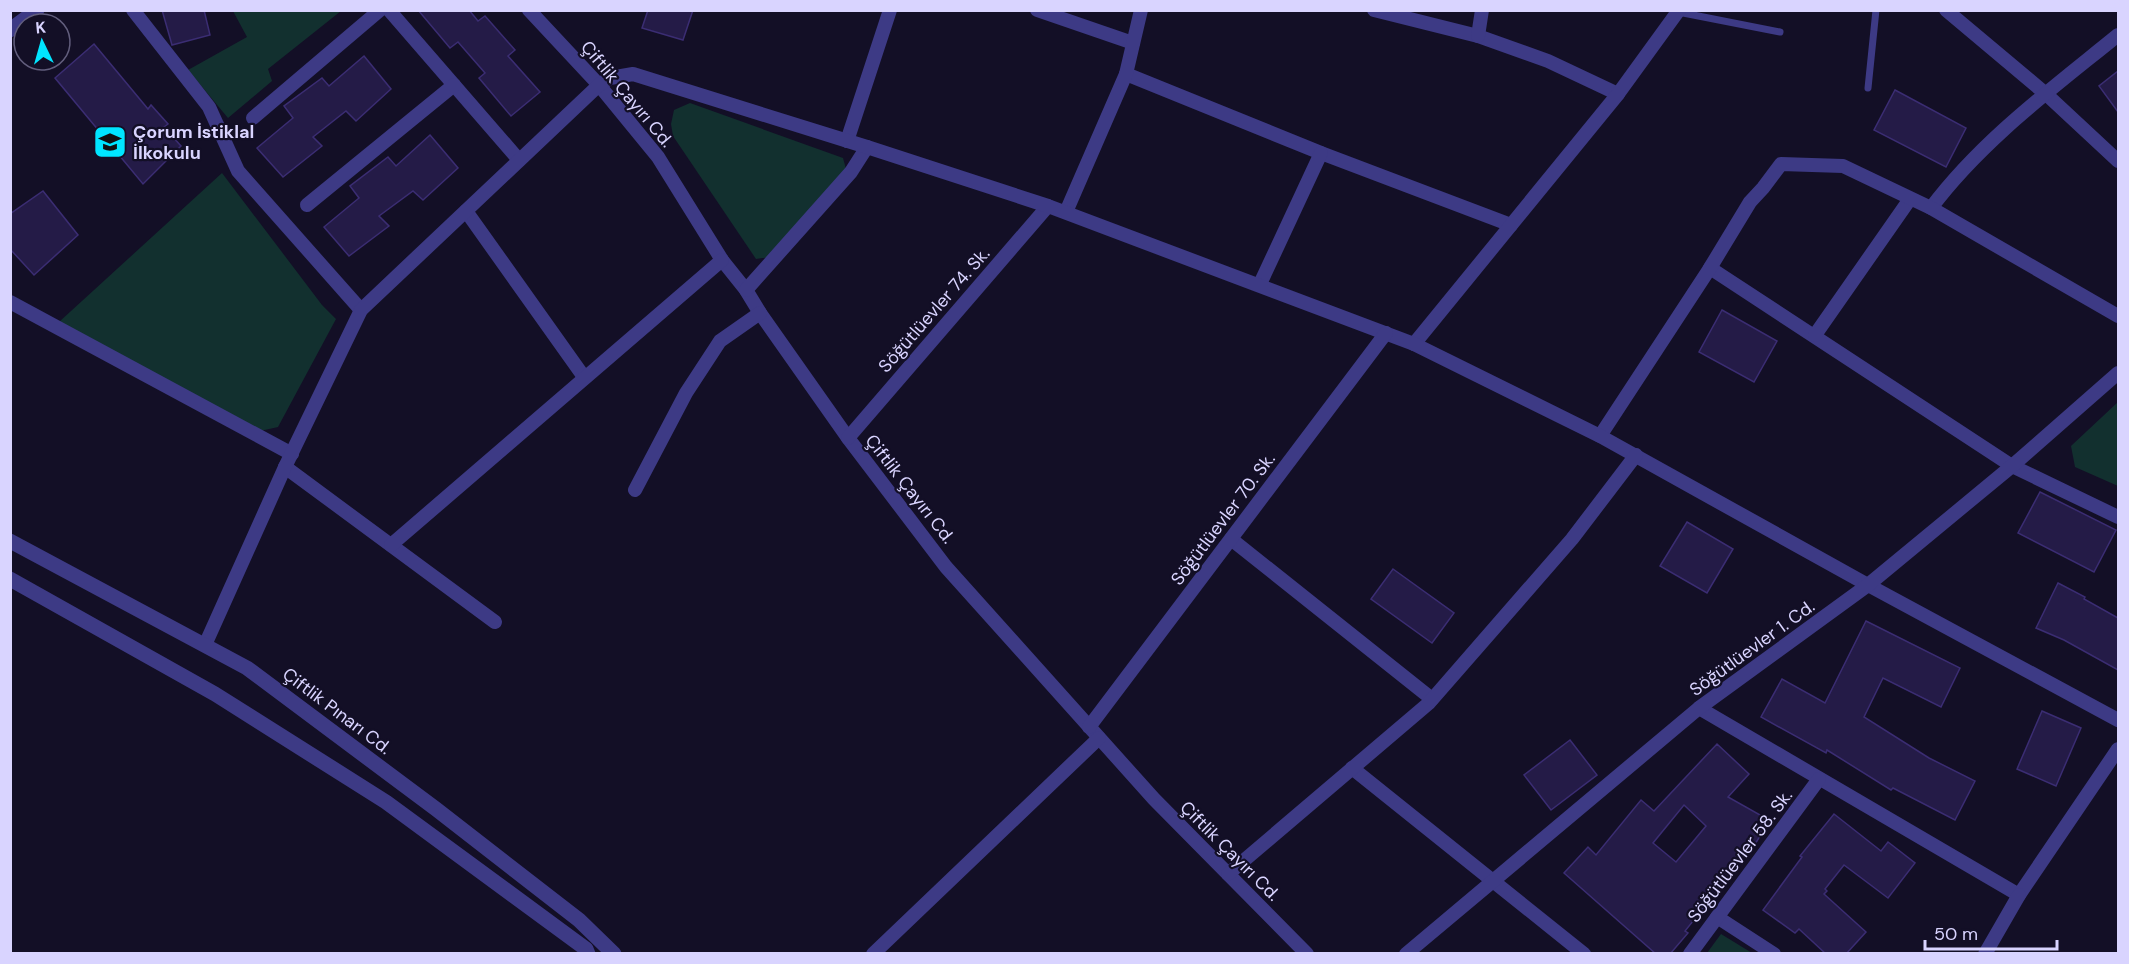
<svg xmlns="http://www.w3.org/2000/svg" width="2129" height="964" viewBox="0 0 2129 964" font-family="'DM Sans',sans-serif">
	<rect width="100%" height="100%" fill="#130f26"/>
	<!-- green -->
	<g fill="#12302f">
		<polygon points="233,11 341,11 268,69 272,81 228,118 188,70 247,37"/>
		<polygon points="690,103 843,158 846,169 770,257 756,259 673,136 671,124 674,110"/>
		<polygon points="222,173 322,305 336,319 278,427 260,431 59,322"/>
		<polygon points="2118,402 2118,486 2075,467 2071,446"/>
		<polygon points="1721,934 1752,953 1707,953"/>
	</g>
	<!-- building -->
	<g fill="#241b47" stroke="#3b2d73" stroke-width="1.5" fill-rule="evenodd">
		<polygon points="162,10 204,10 210,35 172,45"/>
		<polygon points="418,10 469,10 478,21 485,16 515,50 508,56 540,92 511,116 479,78 485,73 458,42 450,48"/>
		<polygon points="648,10 693,10 683,40 642,28"/>
		<polygon points="94,44 148,109 151,105 168,124 164,127 181,146 143,184 55,78"/>
		<polygon points="364,56 391,89 356,121 346,111 313,137 322,146 283,177 257,148 293,118 284,106 322,78 329,86"/>
		<polygon points="2118,71 2118,112 2099,86"/>
		<polygon points="1895,90 1966,128 1946,167 1874,130"/>
		<polygon points="430,135 458,168 423,200 413,191 379,216 389,226 349,256 324,227 359,198 350,186 388,157 396,166"/>
		<polygon points="43,191 78,235 34,275 10,249 10,214"/>
		<polygon points="1722,310 1777,341 1754,382 1699,352"/>
		<polygon points="2040,492 2116,530 2094,572 2018,533"/>
		<polygon points="1687,522 1733,549 1707,593 1660,566"/>
		<polygon points="1393,569 1454,613 1432,643 1371,599"/>
		<polygon points="2058,583 2085,597 2084,599 2118,618 2118,670 2064,640 2036,628"/>
		<polygon points="1866,621 1960,668 1941,707 1883,678 1864,717 1929,758 1975,781 1955,820 1893,788 1891,790 1827,750 1826,753 1761,717 1782,679 1825,703"/>
		<polygon points="2042,711 2081,728 2056,786 2017,769"/>
		<polygon points="1570,740 1597,775 1551,810 1524,775"/>
		<path d="M1717 744 1749 774 1728 797 1769 820 1757 841 1685 931 1688 933 1670 954H1656L1564 873 1588 847 1596 855 1641 800 1654 811ZM1684 805 1706 826 1676 862 1653 843Z"/>
		<polygon points="1834,814 1881,851 1888,842 1915,863 1888,898 1844,865 1825,889 1827,891 1824,894 1866,932 1846,954 1826,954 1799,929 1795,933 1763,910 1802,857 1800,856"/>
	</g>
	<g fill="none" stroke-linecap="round" stroke-linejoin="round">
		<!-- service -->
		<g stroke="#3d3a85" stroke-width="7">
			<polyline points="1678,12 1780,32"/>
			<polyline points="1868,88 1876,10"/>
		</g>
		<!-- minor -->
		<g stroke="#3d3a85" stroke-width="14">
			<polyline points="133,10 209,107 238,171 361,310"/>
			<polyline points="389,10 519,160"/>
			<polyline points="529,10 599,85 658,157 722,260 746,290 760,313 848,438 946,567 1154,799 1307,954"/>
			<polyline points="1037,10 1133,43"/>
			<polyline points="1374,10 1478,36 1548,61 1618,94"/>
			<polyline points="1946,10 2046,94 2118,161"/>
			<polyline points="1478,36 1482,10"/>
			<polyline points="1126,74 1321,153 1511,225"/>
			<polyline points="253,118 380,10"/>
			<polyline points="847,141 890,10"/>
			<polyline points="307,205 454,85"/>
			<path d="M1931 208C1982 140 2053 88 2118 35"/>
			<polyline points="466,211 584,377"/>
			<polyline points="1066,212 1126,74 1141,10"/>
			<polyline points="1710,268 2012,466 2118,517"/>
			<polyline points="1260,284 1321,153"/>
			<polyline points="746,290 851,172 867,147"/>
			<polyline points="10,302 292,454"/>
			<polyline points="1815,335 1910,199"/>
			<polyline points="1414,344 1618,94 1679,10"/>
			<polyline points="1600,436 1710,268 1750,202 1763,188 1781,164 1843,166 1931,208 2118,316"/>
			<polyline points="848,438 1048,206"/>
			<polyline points="285,467 495,622"/>
			<polyline points="635,490 686,393 720,341 760,313"/>
			<polyline points="1231,539 1432,699"/>
			<polyline points="391,545 722,260"/>
			<polyline points="205,645 285,467 361,310 599,85 610,78 633,74 867,147 1048,206 1414,344 1600,436 1868,585 2118,720"/>
			<polyline points="1699,708 2019,895 2118,749"/>
			<polyline points="1089,727 1386,333"/>
			<polyline points="1352,768 1584,954"/>
			<polyline points="1228,874 1429,703 1572,539 1636,455"/>
			<polyline points="1717,917 1774,954"/>
			<polyline points="873,954 1099,738"/>
			<polyline points="1406,954 1699,708 1868,585 2012,466 2118,373"/>
			<polyline points="1690,954 1819,779"/>
			<polyline points="1985,954 2019,895"/>
		</g>
		<!-- tertiary -->
		<g stroke="#3d3a85" stroke-width="15">
			<polyline points="10,30 37,10"/>
			<polyline points="10,541 247,668 436,809 579,920 614,954"/>
			<polyline points="10,579 215,694 386,802 586,949 588,954"/>
		</g>
	</g>
	<!-- icons -->
	<defs>
		<symbol id="school-square" viewBox="-11 -11 22 22"><rect x="-9" y="-9" width="18" height="18" rx="4" fill="#00e5ff" stroke="#130f26"/><path d="M0-5L7-2L0 1L-7-2ZM-4 1L0 2.5L4 1V4Q0 6-4 4Z" fill="#111"/></symbol>
	</defs>
	<g fill-rule="evenodd">
		<use href="#school-square" x="91" y="123" width="38" height="38"/>
	</g>
	<g text-anchor="middle" dominant-baseline="central" stroke-width="4.5" stroke-linejoin="round" paint-order="stroke">
		<!-- street labels -->
		<g font-size="18" fill="#d9d4ff" stroke="#130f26">
			<text transform="translate(627 94) rotate(50)">Çiftlik Çayırı Cd.</text>
			<text transform="translate(934 310) rotate(-49)">Söğütlüevler 74. Sk.</text>
			<text transform="translate(910 489) rotate(52)">Çiftlik Çayırı Cd.</text>
			<text transform="translate(1223 519) rotate(-53)">Söğütlüevler 70. Sk.</text>
			<text transform="translate(1752 648) rotate(-36)">Söğütlüevler 1. Cd.</text>
			<text transform="translate(337 711) rotate(37)">Çiftlik Pınarı Cd.</text>
			<text transform="translate(1230 851) rotate(45)">Çiftlik Çayırı Cd.</text>
			<text transform="translate(1740 856) rotate(-53)">Söğütlüevler 58. Sk.</text>
		</g>
		<!-- poi labels -->
		<g font-size="18" font-weight="bold" fill="#d9d4ff" stroke="#130f26" text-anchor="start">
			<text x="133" y="132">Çorum İstiklal<tspan x="133" dy="21">İlkokulu</tspan></text>
		</g>
	</g>
	<!-- border -->
	<rect width="2129" height="964" fill="none" stroke="#d9d4ff" stroke-width="24"/>
	<!-- north arrow -->
	<g transform="translate(42 42) rotate(355)"><circle r="28" fill="#130f26" stroke="#625e7d" stroke-width="1.5"/>
	<path d="M0-4.5L10 22L0 15L-10 22Z" fill="#00e5ff"/>
	<text y="-9" font-size="16" font-weight="bold" text-anchor="middle" fill="#d9d4ff">K</text>
	</g>
	<!-- scale -->
	<path d="M1925 940v9h132v-9" fill="none" stroke="#d9d4ff" stroke-width="3"/>
	<text x="1934" y="940" font-size="18" fill="#d9d4ff" stroke="#130f26" stroke-width="4.5" paint-order="stroke">50 m</text>
</svg>
